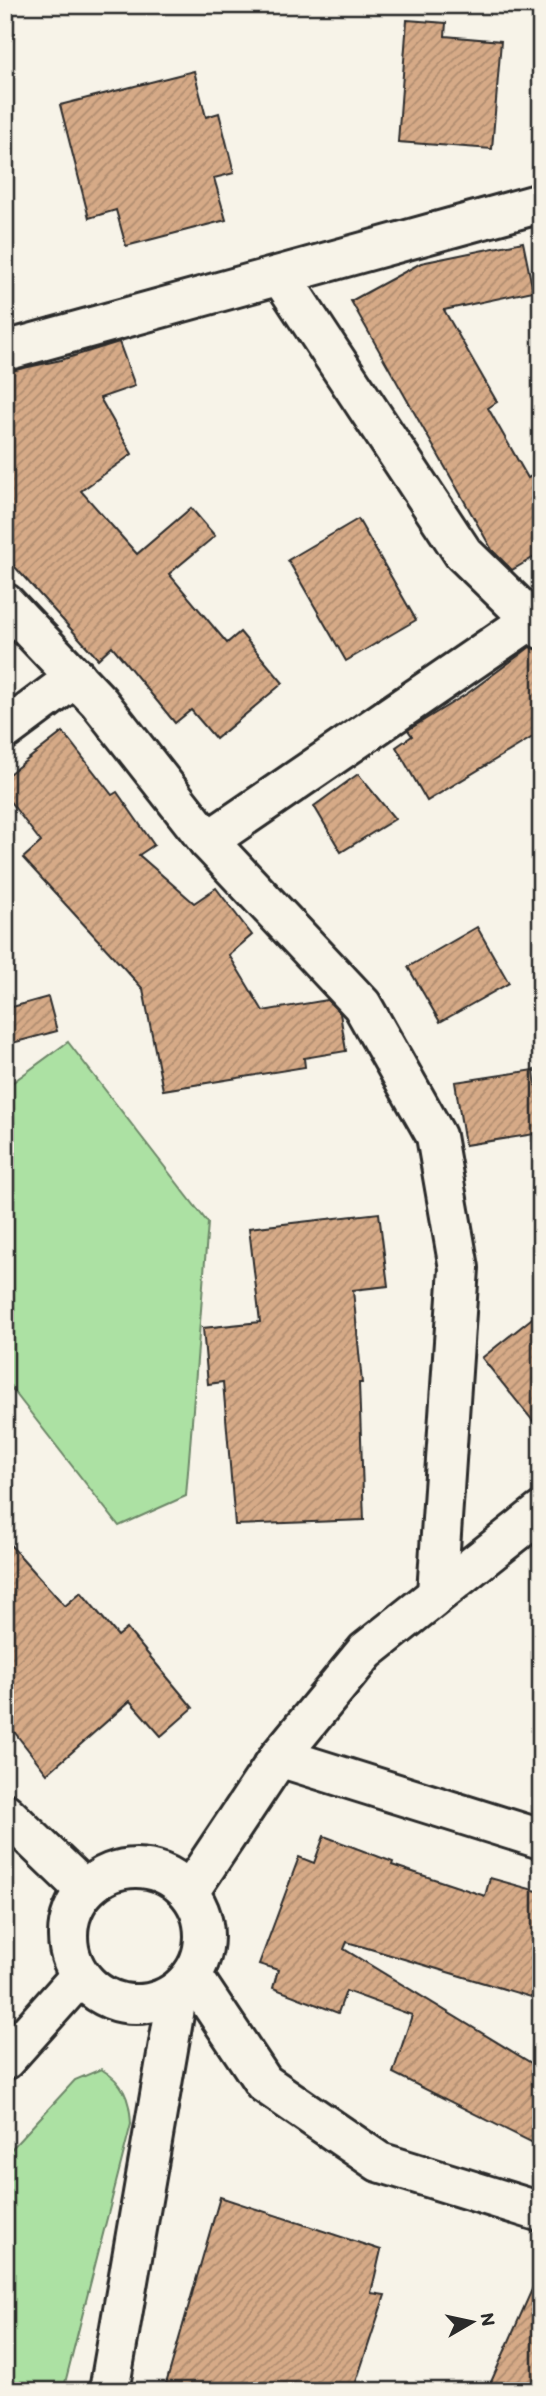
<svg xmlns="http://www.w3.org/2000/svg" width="546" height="2396" viewBox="0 0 546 2396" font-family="Itim,sans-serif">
	<defs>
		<pattern id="building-hatch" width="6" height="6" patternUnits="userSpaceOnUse" patternTransform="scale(1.75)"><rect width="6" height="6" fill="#d6aa87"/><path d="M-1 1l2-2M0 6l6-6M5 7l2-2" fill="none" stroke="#ae8b6f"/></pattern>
	</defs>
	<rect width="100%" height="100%" fill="#f7f3e8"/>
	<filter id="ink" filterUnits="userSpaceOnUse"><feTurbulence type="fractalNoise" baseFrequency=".0143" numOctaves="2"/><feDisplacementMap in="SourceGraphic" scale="14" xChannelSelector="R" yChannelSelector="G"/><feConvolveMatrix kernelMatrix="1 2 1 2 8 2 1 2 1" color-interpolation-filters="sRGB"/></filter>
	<g filter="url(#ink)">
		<!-- park -->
		<g fill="#ace1a3" stroke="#6c8667" stroke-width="2">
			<polygon points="68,1042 208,1223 186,1496 119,1526 5,1380 5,1088"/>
			<path d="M101 2069C123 2082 130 2098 131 2124L63 2391H5V2156L75 2080Z"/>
		</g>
		<!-- building -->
		<g fill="url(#building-hatch)" stroke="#2b2b2b" stroke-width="2">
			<polygon points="407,20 446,23 445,36 501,41 492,149 398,142"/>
			<polygon points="194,71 206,117 219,113 234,173 214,178 226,220 126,246 116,210 89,218 60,105"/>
			<polygon points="523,242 533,291 444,310 497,402 488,408 528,478 541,470 541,553 512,570 492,550 351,301 421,263"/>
			<polygon points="119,342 135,386 100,398 132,454 81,491 137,554 191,508 215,536 169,574 227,643 240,632 283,683 216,739 191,710 175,723 112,646 98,659 5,556 5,372 61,360"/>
			<polygon points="358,519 416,620 346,661 288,560"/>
			<polygon points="530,647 541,650 541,732 427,801 396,747 412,736 408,730 468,693"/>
			<polygon points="63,732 112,795 117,792 154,845 139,855 194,903 216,888 252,935 229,955 263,1011 327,1000 340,1013 346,1051 304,1058 305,1067 163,1090 143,989 23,858 41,842 5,795 5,777"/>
			<polygon points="358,774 395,819 341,852 314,806"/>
			<polygon points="477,927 509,983 440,1022 408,967"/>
			<polygon points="48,997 57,1031 5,1045 5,1009"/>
			<polygon points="534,1070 541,1133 465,1145 455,1082"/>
			<polygon points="379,1213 388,1286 353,1290 362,1383 359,1383 364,1520 235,1525 223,1382 208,1384 203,1328 260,1322 249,1228"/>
			<polygon points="541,1311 541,1431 482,1358"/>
			<polygon points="5,1539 65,1606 81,1592 118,1636 127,1629 193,1708 161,1736 130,1701 47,1774 5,1720"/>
			<polygon points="324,1836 393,1862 392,1865 485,1896 490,1878 541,1892 541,2000 347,1942 344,1949 541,2069 541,2147 393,2073 412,2015 346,1991 338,2013 273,1988 278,1970 259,1964 299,1857 314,1863"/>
			<polygon points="220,2197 381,2250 371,2293 385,2295 353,2391 164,2391"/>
			<polygon points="541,2269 541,2391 487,2391"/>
		</g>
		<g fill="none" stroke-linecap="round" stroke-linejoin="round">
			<defs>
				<g id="minor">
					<polyline points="281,277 463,553 541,629"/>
					<polyline points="5,351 541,203"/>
					<polyline points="5,603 99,702 208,841 362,1005 436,1136 459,1268 437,1593"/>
					<polyline points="5,730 76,677"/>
					<polyline points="208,841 541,613"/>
					<polyline points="279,1757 541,1839"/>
					<polyline points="5,1813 85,1890"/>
					<circle cx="136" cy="1936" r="68"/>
					<polyline points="189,1892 279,1757 366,1651 541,1512"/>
					<polyline points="192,1975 264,2083 379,2162 541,2212"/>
					<polyline points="5,2060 80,1976"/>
					<polyline points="109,2391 178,1991"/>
				</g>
			</defs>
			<!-- minor casing -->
			<use href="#minor" stroke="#2b2b2b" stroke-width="44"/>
			<!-- minor -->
			<use href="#minor" stroke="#f7f3e8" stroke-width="38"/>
		</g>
	</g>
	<!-- margin -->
	<rect width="546" height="2396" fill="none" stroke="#f7f3e8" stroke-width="28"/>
	<rect x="14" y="14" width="518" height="2368" fill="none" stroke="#2b2b2b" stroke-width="2.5" filter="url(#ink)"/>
	<!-- north arrow -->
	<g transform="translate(472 2322) rotate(81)" stroke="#f7f3e8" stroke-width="5" paint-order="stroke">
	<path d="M0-5L12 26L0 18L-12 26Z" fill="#2b2b2b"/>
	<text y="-10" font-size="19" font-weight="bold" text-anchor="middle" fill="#2b2b2b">N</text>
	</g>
</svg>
